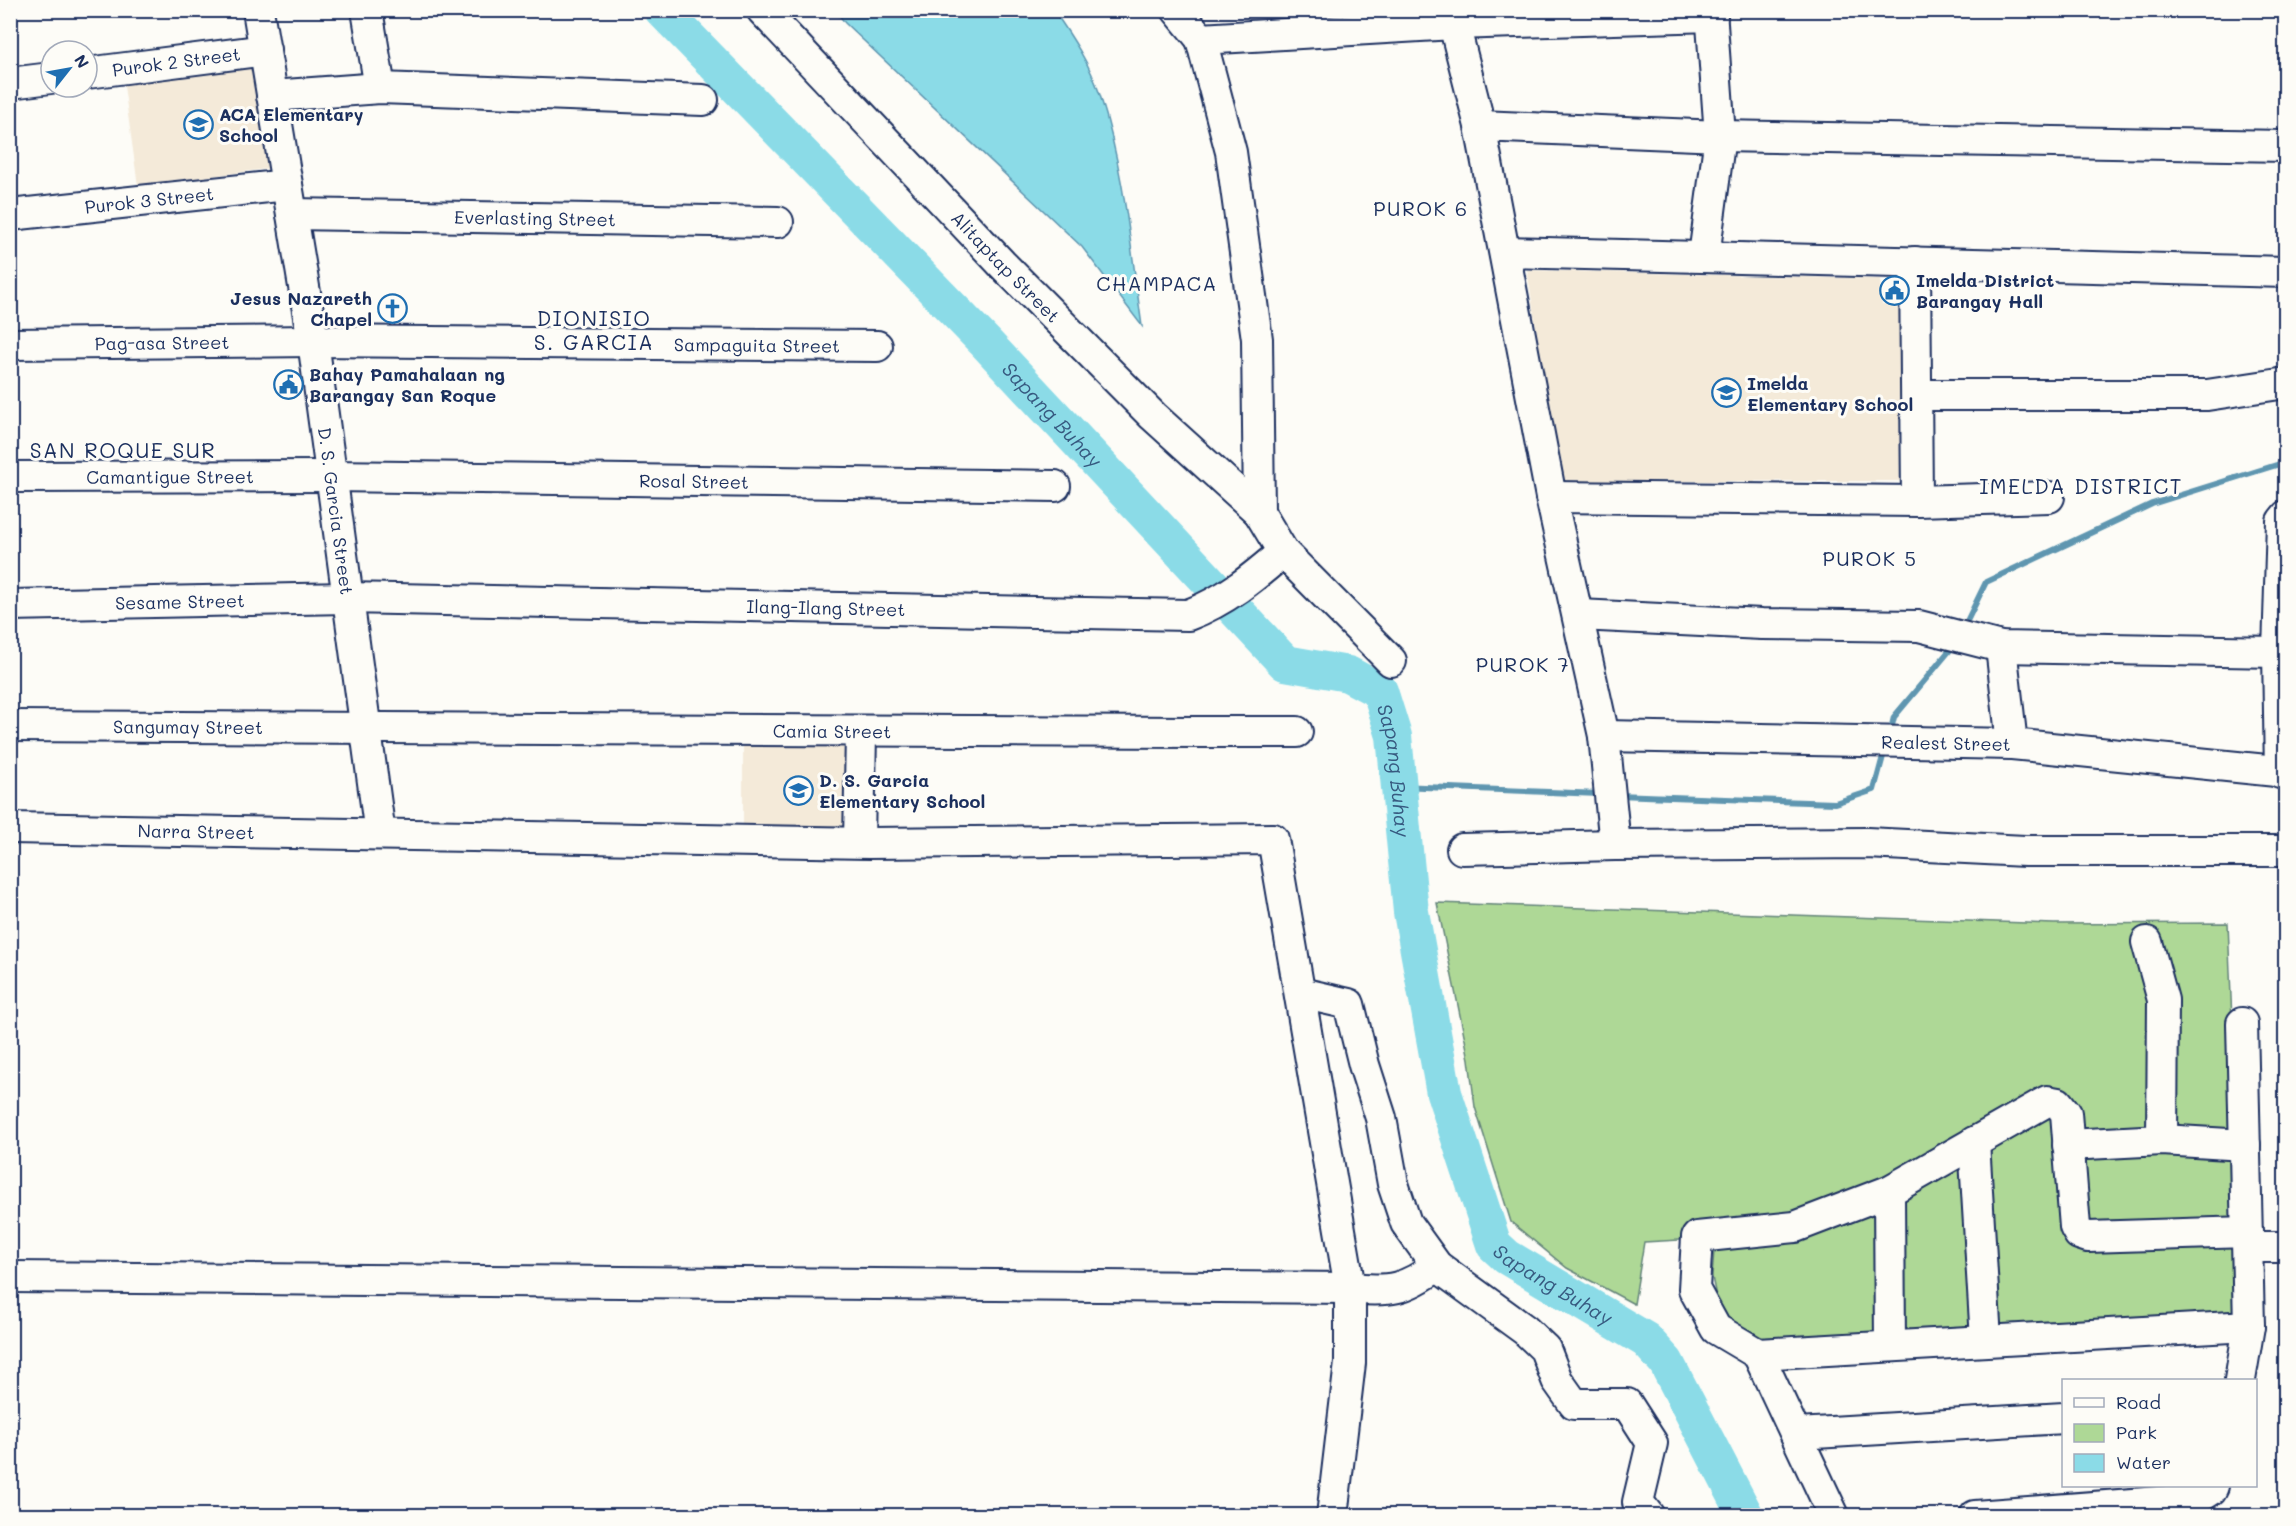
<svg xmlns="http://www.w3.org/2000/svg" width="2296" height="1526" viewBox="0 0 2296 1526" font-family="Mali,sans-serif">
	<rect width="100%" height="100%" fill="#fdfcf7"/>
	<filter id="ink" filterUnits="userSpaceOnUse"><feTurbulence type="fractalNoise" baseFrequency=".0167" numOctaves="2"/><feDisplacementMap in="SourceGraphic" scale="12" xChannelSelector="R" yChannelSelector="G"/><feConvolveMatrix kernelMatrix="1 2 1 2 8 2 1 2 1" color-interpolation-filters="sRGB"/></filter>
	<g filter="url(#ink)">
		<!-- built -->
		<g fill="#f4ead9">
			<polygon points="258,61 273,168 138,186 123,79"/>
			<polygon points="1527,270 1880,279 1882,305 1906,304 1905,481 1560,481"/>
			<polygon points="743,745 852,746 852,835 743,834"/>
		</g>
		<!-- green -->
		<polygon fill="#aed896" stroke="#64847a" stroke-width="1.5" points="1437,903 2054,924 2228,923 2241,1244 2232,1319 1759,1349 1720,1316 1712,1277 1715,1238 1644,1242 1634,1304 1567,1268 1511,1222 1475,1107 1469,1059"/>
		<!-- water -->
		<path fill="#8bdbe7" stroke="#5e96b0" stroke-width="1.5" d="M836 11H1054C1072 37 1090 64 1100 95 1124 169 1131 250 1142 326L1082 247 845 23Z"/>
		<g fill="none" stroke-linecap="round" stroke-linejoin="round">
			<!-- stream -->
			<g stroke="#5e96b0" stroke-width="6">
				<polyline points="1968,619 1986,582 2152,504 2286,462"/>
				<polyline points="1890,734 1894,717 1955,644"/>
				<polyline points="1398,786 1600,794"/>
				<polyline points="1617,795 1835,803 1874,790 1885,749"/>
			</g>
			<!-- river -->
			<path stroke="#8bdbe7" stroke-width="36" id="s1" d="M662 10 985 342 1285 663 1348 674 1380 691 1394 736 1411 912 1444 1093 1494 1245 1507 1257 1646 1340 1666 1362 1746 1516"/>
			<defs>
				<g id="minor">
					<path id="s2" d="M258 10 313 341 380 834"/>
					<polyline points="367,10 380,88"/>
					<path id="s3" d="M762 10 1002 264 1153 416 1259 512"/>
					<polyline points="1177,10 1201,39 1454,24 1712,16"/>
					<polyline points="1454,24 1480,126 1551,497 1604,736 1615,845"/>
					<polyline points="1201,39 1231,152 1257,339 1259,512 1283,552 1391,661"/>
					<path id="s4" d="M87 73 265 50"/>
					<polyline points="10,83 51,78"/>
					<polyline points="272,96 380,88 703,100"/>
					<polyline points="1480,126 1720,136 2286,146"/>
					<path id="s5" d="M292 214 778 222"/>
					<path id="s6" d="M10 215 287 185"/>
					<polyline points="1505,252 2286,272"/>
					<polyline points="1704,256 1720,136 1711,10"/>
					<polyline points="1915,262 1917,501"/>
					<path id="s7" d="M10 344 313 341 877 346"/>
					<polyline points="1917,395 2207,395 2286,383"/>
					<path id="s8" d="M10 477 331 476 1055 486"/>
					<polyline points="1551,497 1917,501 2049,497"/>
					<path id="s9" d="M10 605 347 598 1188 615C1225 601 1254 577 1283 552"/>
					<polyline points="1579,615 1762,624 1919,626 2001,647 2278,652"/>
					<polyline points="2001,647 2012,744"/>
					<path id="s10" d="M10 726C439 727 868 733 1297 732"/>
					<path id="s11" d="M1604 736 2012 744 2286 772"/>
					<polyline points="2280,773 2278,652 2282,521 2286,516"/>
					<path id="s12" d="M10 828 869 843 1273 839 1350 1288V1363L1332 1516"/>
					<polyline points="859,842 861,733"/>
					<polyline points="1462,849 1615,845 1867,843 2025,851 2286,851"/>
					<polyline points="2147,942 2163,1000 2162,1140"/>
					<polyline points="1301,993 1349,1004 1364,1065 1381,1118 1393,1184 1406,1223 1437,1266 1525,1330 1545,1349 1557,1380 1574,1404 1627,1404 1652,1443 1638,1502 1649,1516"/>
					<polyline points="1974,1142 1986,1340"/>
					<polyline points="2068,1145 2162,1140 2245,1145"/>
					<polyline points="1889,1191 1890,1346"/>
					<polyline points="2248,1247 2286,1247"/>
					<path d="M10 1277 1350 1288C1389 1292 1405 1290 1437 1266"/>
					<polyline points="1758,1354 2249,1326"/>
					<polyline points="2240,1380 2249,1326 2242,1023"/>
					<polyline points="1798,1434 2064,1418"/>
					<polyline points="1834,1516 1758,1354 1716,1329 1694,1289 1697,1237 1795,1227 1889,1191 2047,1101 2058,1103 2066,1113 2075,1227 2079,1234 2088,1237 2247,1232"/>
					<polyline points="1975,1516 2197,1499 2211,1490 2213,1486"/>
				</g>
			</defs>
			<!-- minor casing -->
			<use href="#minor" stroke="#1b2f5e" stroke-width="34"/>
			<!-- minor -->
			<use href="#minor" stroke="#fdfcf7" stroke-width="30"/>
		</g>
	</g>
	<!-- icons -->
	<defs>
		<symbol id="school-ring" viewBox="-11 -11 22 22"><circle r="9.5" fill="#fdfcf7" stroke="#1f6fb2" stroke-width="1.5"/><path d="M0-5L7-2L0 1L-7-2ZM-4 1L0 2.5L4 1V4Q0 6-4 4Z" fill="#1f6fb2"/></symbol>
		<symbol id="civic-ring" viewBox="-11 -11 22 22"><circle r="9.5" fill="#fdfcf7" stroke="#1f6fb2" stroke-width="1.5"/><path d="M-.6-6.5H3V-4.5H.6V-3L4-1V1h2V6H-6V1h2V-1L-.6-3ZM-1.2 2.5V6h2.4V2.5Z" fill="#1f6fb2"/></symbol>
		<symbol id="church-ring" viewBox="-11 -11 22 22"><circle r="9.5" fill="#fdfcf7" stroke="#1f6fb2" stroke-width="1.5"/><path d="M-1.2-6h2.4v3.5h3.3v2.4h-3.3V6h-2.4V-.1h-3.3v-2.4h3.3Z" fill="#1f6fb2"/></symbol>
	</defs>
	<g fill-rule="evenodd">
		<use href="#school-ring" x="182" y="108" width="33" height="33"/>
		<use href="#civic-ring" x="1878" y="274" width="33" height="33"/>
		<use href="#church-ring" x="376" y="292" width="33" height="33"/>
		<use href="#civic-ring" x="272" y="368" width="33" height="33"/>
		<use href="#school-ring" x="1710" y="376" width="33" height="33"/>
		<use href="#school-ring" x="782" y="774" width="33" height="33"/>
	</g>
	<g text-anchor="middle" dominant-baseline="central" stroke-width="6" stroke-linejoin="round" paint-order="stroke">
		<!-- street labels -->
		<g font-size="18" fill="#1b2f5e" stroke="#fdfcf7">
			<text stroke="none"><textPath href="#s4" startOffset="90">Purok 2 Street</textPath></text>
			<text stroke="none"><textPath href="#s6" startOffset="140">Purok 3 Street</textPath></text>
			<text stroke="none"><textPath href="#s5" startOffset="243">Everlasting Street</textPath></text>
			<text stroke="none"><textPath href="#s3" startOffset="354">Alitaptap Street</textPath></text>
			<text stroke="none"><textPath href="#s7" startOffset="152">Pag-asa Street</textPath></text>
			<text stroke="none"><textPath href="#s7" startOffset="747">Sampaguita Street</textPath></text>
			<text stroke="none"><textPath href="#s8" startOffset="160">Camantigue Street</textPath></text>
			<text stroke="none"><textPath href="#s8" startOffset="684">Rosal Street</textPath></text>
			<text stroke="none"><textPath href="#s2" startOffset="507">D. S. Garcia Street</textPath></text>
			<text stroke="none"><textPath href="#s9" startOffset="170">Sesame Street</textPath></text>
			<text stroke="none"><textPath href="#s9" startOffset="816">Ilang-Ilang Street</textPath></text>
			<text stroke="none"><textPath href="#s10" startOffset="178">Sangumay Street</textPath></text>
			<text stroke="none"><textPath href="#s10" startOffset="822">Camia Street</textPath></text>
			<text stroke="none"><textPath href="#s11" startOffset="342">Realest Street</textPath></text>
			<text stroke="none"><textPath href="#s12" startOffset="186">Narra Street</textPath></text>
		</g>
		<!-- poi labels -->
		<g font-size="18" font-weight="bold" fill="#1b2f5e" stroke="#fdfcf7" text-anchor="start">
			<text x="219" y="114">ACA Elementary<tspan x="219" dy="21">School</tspan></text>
			<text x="1916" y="280">Imelda District<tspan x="1916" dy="21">Barangay Hall</tspan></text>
			<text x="372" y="298" text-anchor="end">Jesus Nazareth<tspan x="372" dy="21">Chapel</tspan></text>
			<text x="309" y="374">Bahay Pamahalaan ng<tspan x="309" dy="21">Barangay San Roque</tspan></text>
			<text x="1747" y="383">Imelda<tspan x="1747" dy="21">Elementary School</tspan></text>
			<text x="819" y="780">D. S. Garcia<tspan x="819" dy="21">Elementary School</tspan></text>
		</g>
		<!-- neighbourhood labels -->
		<g font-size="20" letter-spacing="1.5" fill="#1b2f5e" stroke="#fdfcf7">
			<text x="1421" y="208">PUROK 6</text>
			<text x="1157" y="283">CHAMPACA</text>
			<text x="1870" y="558">PUROK 5</text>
			<text x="1523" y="664">PUROK 7</text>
		</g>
		<!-- water labels -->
		<g font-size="20" font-style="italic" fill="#375a80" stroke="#fdfcf7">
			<text stroke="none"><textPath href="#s1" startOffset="562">Sapang Buhay</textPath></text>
			<text stroke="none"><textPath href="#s1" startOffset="1084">Sapang Buhay</textPath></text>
			<text stroke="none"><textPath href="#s1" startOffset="1642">Sapang Buhay</textPath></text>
		</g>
		<!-- quarter labels -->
		<g font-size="21" letter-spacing="1.5" fill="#1b2f5e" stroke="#fdfcf7">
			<text x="594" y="317">DIONISIO<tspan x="594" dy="24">S. GARCIA</tspan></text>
			<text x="123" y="449">SAN ROQUE SUR</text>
			<text x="2081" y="485">IMELDA DISTRICT</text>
		</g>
	</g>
	<!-- margin -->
	<rect width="2296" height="1526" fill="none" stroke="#fdfcf7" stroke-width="36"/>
	<rect x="18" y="18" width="2260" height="1490" fill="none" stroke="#1b2f5e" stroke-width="2" filter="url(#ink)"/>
	<!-- legend -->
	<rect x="2062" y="1379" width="195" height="108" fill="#fdfcf7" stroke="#a3aaba" stroke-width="1.5"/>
	<rect x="2074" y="1398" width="30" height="9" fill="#fdfcf7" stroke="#a3aaba" stroke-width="1.5"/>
	<text x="2116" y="1409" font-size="18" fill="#1b2f5e">Road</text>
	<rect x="2074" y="1424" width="30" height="18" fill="#aed896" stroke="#a3aaba" stroke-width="1.5"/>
	<text x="2116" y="1439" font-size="18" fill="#1b2f5e">Park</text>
	<rect x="2074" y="1454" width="30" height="18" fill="#8bdbe7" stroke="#a3aaba" stroke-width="1.5"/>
	<text x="2116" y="1469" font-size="18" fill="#1b2f5e">Water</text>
	<!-- north arrow -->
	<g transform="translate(69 69) rotate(59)"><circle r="28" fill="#fdfcf7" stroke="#a3aaba" stroke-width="1.5"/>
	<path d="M0-4.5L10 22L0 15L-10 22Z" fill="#1f6fb2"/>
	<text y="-9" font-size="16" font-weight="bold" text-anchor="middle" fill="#1b2f5e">N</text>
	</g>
</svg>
